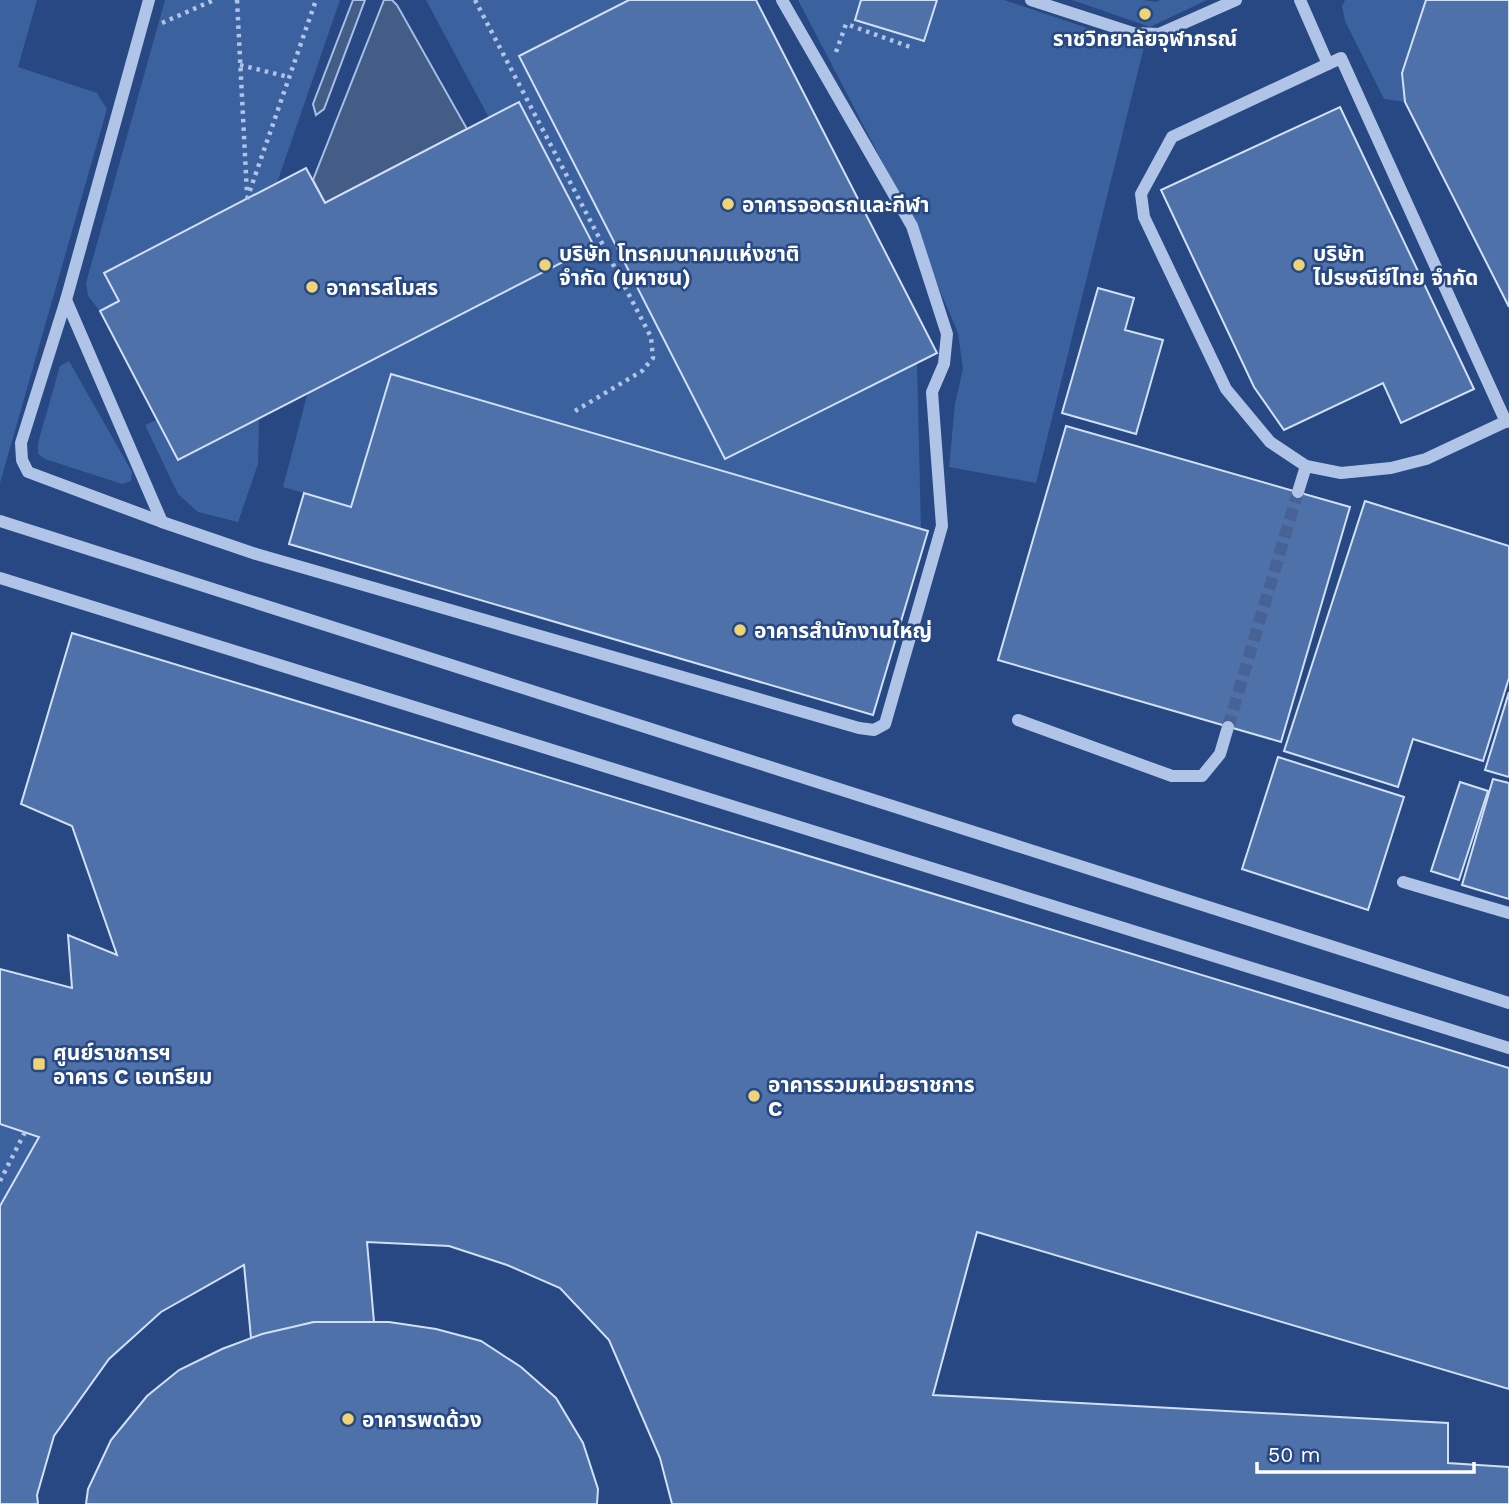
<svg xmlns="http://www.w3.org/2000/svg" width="1509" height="1504" viewBox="0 0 1509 1504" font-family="'Work Sans','Noto Sans Thai',sans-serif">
	<rect width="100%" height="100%" fill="#274882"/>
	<!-- green -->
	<g fill="#3b619f">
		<polygon points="0,0 37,0 18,67 97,93 107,109 0,483"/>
		<polygon points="165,0 340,0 277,183 104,272 119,301 100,311 88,296 86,283"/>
		<polygon points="426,0 742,0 917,363 921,529 391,374 351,507 283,487 321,342 489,118"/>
		<polygon points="798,0 1004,0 1144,47 1036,483 949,467 955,404 963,369 958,333 895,186"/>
		<polygon points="1072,0 1143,0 1156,2 1160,0 1207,0 1150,27"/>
		<polygon points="1345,0 1426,0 1405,102 1384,99 1345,21 1342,6"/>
		<polygon points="69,361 132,472 131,481 122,484 45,459 38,454 38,443 60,366"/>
		<polygon points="259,418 258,464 238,522 198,512 178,494 145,425 157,420 179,460"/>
		<polygon points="0,1124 39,1137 0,1206"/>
	</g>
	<!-- water -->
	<g fill="#445d86" stroke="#a4bee7" stroke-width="2">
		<polygon points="353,0 365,0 324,109 316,115 313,104"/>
		<polygon points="384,0 392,0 397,5 467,129 325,203 313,180"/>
	</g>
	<!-- building -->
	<g fill="#4f71aa" stroke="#d2e0f5" stroke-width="2">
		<polygon points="629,0 756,0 937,353 725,459 519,56"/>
		<polygon points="861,0 937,0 924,41 855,20"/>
		<polygon points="1426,0 1509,0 1509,307 1405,102 1402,73"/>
		<polygon points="519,102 594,246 178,460 100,311 119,301 104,273 306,168 325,203"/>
		<polygon points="1340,107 1474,389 1401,423 1383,383 1284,430 1254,387 1161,190"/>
		<polygon points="1098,288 1134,298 1125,330 1163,340 1136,434 1062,413"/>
		<polygon points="391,374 928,531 873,715 289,544 304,493 351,507"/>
		<polygon points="1066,426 1350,507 1281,742 998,660"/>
		<polygon points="1365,501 1509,546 1509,678 1483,761 1413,739 1398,787 1284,751"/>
		<polygon points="72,633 1509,1068 1509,1389 977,1232 933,1395 1448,1423 1448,1463 1509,1467 1509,1504 672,1504 660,1458 609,1340 560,1288 507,1265 449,1246 367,1242 374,1322 314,1322 251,1338 244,1265 161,1312 109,1359 54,1436 37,1495 38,1504 0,1504 0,1206 39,1137 0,1124 0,969 72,988 68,935 117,955 72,826 21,804"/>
		<polygon points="1509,692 1509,777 1485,770"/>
		<polygon points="1278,757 1404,797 1368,910 1242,869"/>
		<polygon points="1493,779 1509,783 1509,899 1462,885"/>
		<polygon points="1460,782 1488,791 1459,880 1431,871"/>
		<polygon points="314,1322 389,1322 436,1329 481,1341 521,1367 556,1398 583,1443 598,1489 597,1504 86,1504 88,1489 111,1440 147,1396 179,1370 222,1349 262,1334"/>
	</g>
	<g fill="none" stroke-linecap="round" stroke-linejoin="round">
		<!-- minor-tunnel -->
		<polyline stroke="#476395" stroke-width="12" stroke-dasharray="12 6" stroke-linecap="butt" points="1228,727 1298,492"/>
		<!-- path -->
		<g stroke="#afc4e6" stroke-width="4.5" stroke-dasharray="3.5 5" stroke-linecap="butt">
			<polyline points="237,0 247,194"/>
			<polyline points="475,0 651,337 653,358 642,371 575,411"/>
			<polyline points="162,23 214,0"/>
			<polyline points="836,52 846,24 913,48"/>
			<polyline points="240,65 289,77"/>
			<polyline points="247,199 316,0"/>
			<polyline points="0,1181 25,1132"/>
		</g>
		<!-- minor -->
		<g stroke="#afc4e6" stroke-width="12">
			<polyline points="149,0 66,300 21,443 22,460 28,472 162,522 256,554 859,728 874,730 885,724 942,526 932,392 944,364 947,334 912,226 782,0"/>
			<polyline points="1031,0 1133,33 1159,34 1236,0"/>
			<polyline points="1300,0 1328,64 1341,58 1506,422"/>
			<polyline points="1328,64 1172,137 1141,194 1144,217 1226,389 1270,442 1306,466 1341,473 1391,468 1426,459 1509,420"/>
			<polyline points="66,300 162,522"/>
			<polyline points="1298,492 1306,466"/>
			<polyline points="0,521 1509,1003"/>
			<polyline points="0,578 1509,1048"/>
			<polyline points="1018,720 1172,776 1202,776 1220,754 1228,727"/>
			<polyline points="1403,882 1509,913"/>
		</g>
	</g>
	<!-- markers -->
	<g fill="#efd475" stroke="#274882" stroke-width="2.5">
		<circle cx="1145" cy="14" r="7"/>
		<circle cx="728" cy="204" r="7"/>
		<circle cx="545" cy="265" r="7"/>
		<circle cx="1299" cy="265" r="7"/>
		<circle cx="312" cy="287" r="7"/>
		<circle cx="740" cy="630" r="7"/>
		<rect x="32" y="1057" width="14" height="14" rx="3.5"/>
		<circle cx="754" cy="1096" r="7"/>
		<circle cx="348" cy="1419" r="7"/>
	</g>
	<g text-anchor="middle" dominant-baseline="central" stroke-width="5" stroke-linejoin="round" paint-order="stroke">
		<!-- poi labels -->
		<g font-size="21" font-weight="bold" fill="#fff" stroke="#274882" text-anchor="start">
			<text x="1145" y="38" text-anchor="middle">ราชวิทยาลัยจุฬาภรณ์</text>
			<text x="742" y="204">อาคารจอดรถและกีฬา</text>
			<text x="559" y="253">บริษัท โทรคมนาคมแห่งชาติ<tspan x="559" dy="24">จำกัด (มหาชน)</tspan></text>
			<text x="1313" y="253">บริษัท<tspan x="1313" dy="24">ไปรษณีย์ไทย จำกัด</tspan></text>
			<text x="326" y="287">อาคารสโมสร</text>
			<text x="754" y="630">อาคารสำนักงานใหญ่</text>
			<text x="53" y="1052">ศูนย์ราชการฯ<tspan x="53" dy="24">อาคาร C เอเทรียม</tspan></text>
			<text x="768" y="1084">อาคารรวมหน่วยราชการ<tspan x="768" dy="24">C</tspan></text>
			<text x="362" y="1419">อาคารพดด้วง</text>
		</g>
	</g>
	<!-- scale -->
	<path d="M1257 1462v10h217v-10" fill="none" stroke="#ffffff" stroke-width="3.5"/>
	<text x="1268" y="1462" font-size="21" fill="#ffffff" stroke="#274882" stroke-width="5" paint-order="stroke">50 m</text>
</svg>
